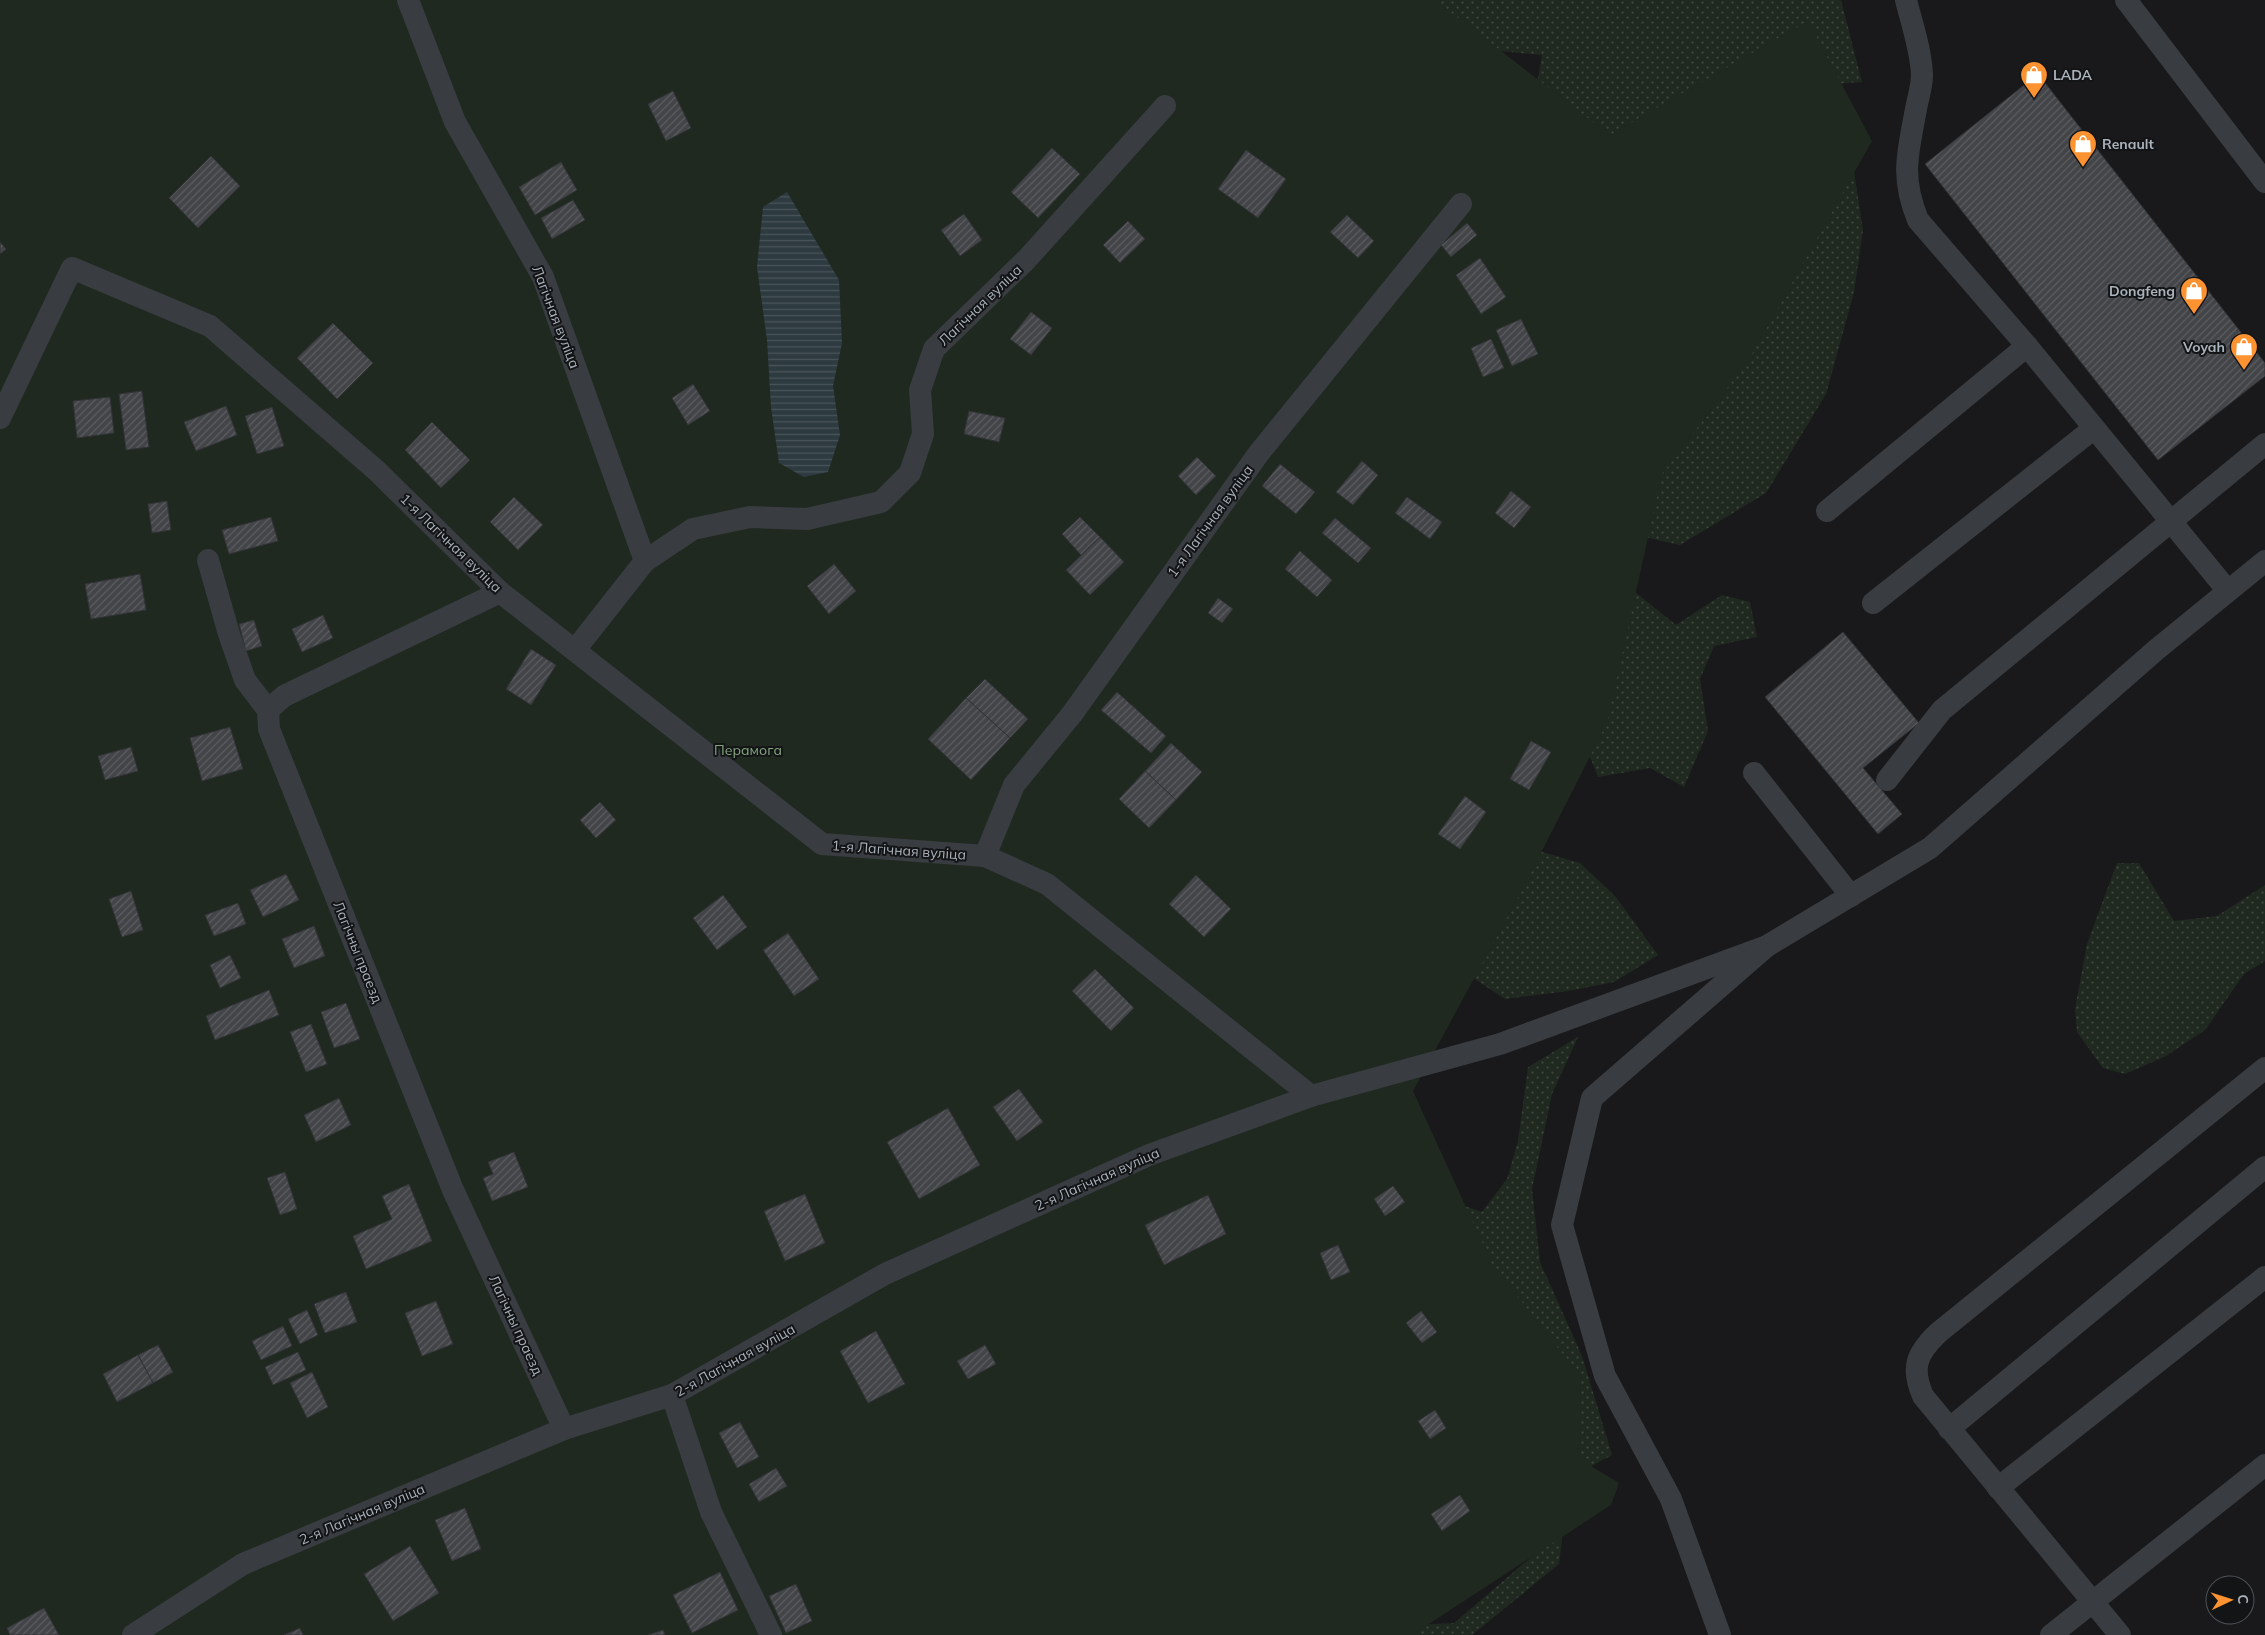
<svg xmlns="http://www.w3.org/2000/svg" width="2265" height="1635" viewBox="0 0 2265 1635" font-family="Mulish,sans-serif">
	<defs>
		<pattern id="grass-dots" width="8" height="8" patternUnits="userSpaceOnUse" patternTransform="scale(1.25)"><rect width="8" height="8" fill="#202920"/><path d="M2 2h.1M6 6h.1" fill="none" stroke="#3e463e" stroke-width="1.8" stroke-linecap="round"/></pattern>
		<pattern id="water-rules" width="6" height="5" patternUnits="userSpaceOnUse" patternTransform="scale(1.25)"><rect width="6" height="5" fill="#2d3b40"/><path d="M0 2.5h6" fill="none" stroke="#49555a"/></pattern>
		<pattern id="building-hatch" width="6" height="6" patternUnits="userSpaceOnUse" patternTransform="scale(1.25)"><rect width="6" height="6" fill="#424448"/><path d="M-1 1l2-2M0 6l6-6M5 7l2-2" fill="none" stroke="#5b5d60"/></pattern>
	</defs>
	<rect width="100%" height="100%" fill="#19191b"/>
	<!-- grass -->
	<g fill="url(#grass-dots)">
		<polygon points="1184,0 1841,0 1862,82 1818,85 1609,163 1529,132 1542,55 1438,45"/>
		<polygon points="1850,146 1863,230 1854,292 1826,394 1766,493 1680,545 1600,527"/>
		<polygon points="1615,576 1676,625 1722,595 1750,602 1757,637 1714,646 1700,679 1708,731 1684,787 1650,768 1598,777 1574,716"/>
		<polygon points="1525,847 1580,863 1615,896 1658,955 1614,982 1568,991 1505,999 1464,972"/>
		<polygon points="2117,863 2139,863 2174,921 2217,916 2265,885 2265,961 2244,974 2205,1030 2166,1056 2125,1074 2103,1068 2077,1032 2075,1009 2087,944"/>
		<polygon points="1578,1037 1552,1094 1532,1189 1540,1262 1582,1356 1612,1455 1560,1483 1444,1199 1482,1212 1507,1179 1518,1141 1528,1067"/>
		<polygon points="1563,1530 1559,1564 1472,1635 1404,1635 1415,1625 1454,1623"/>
	</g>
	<!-- garden -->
	<polygon fill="#202920" points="0,0 1435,0 1610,135 1808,21 1872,141 1748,361 1662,474 1607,723 1520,894 1413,1091 1492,1264 1581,1377 1579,1459 1619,1483 1611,1505 1412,1635 0,1635"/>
	<!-- water -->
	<polygon fill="url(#water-rules)" points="787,192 839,280 842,343 833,386 840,435 828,472 804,477 779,463 771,407 767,340 757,267 763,207"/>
	<!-- building -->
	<g fill="url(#building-hatch)" stroke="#323337">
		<polygon points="2038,74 2265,363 2265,376 2158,460 1925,164"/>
		<polygon points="673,91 691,128 666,141 648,104"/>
		<polygon points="1052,148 1080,174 1038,218 1011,192"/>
		<polygon points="1246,150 1286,179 1258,218 1218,189"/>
		<polygon points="211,156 240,186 198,228 169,198"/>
		<polygon points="561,162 577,190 535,215 519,187"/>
		<polygon points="573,200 585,220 552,239 541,218"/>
		<polygon points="964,214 982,240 960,256 941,230"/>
		<polygon points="1347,215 1374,241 1358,258 1330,232"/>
		<polygon points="1128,221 1145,239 1120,263 1103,245"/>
		<polygon points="1467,223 1477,235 1451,257 1441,245"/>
		<polygon points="0,242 6,249 0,254"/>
		<polygon points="1480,258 1506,297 1481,314 1456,275"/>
		<polygon points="1031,312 1052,328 1031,355 1010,339"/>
		<polygon points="1521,319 1538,354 1512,366 1496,330"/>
		<polygon points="333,323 373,363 337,399 297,358"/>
		<polygon points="1491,339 1504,368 1483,377 1471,348"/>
		<polygon points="693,384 710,411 688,425 672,398"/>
		<polygon points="142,391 149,447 126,450 119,394"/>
		<polygon points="110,397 114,433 77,438 73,401"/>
		<polygon points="226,406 237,435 196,451 184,422"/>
		<polygon points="272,407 284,446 257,454 245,416"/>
		<polygon points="969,411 1005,418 999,442 964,434"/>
		<polygon points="432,422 470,460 441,488 405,450"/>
		<polygon points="1197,457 1216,476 1196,495 1178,476"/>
		<polygon points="1362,461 1378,475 1353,505 1336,492"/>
		<polygon points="1280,464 1315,492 1296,514 1262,486"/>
		<polygon points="1511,491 1531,507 1514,528 1495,513"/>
		<polygon points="514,497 543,525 518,550 490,522"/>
		<polygon points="1407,497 1442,522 1430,539 1395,513"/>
		<polygon points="167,501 171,530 152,533 148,504"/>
		<polygon points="271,517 278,541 229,554 222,530"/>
		<polygon points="1080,517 1100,537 1081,555 1062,534"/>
		<polygon points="1335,518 1371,548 1358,563 1322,533"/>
		<polygon points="1100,537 1124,562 1090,595 1066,570"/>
		<polygon points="1300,551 1332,580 1317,597 1285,569"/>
		<polygon points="834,564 856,591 829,614 807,586"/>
		<polygon points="140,574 146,610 91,619 85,584"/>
		<polygon points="1218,598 1233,609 1222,623 1208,613"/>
		<polygon points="323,615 333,638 302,652 292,629"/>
		<polygon points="254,620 262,646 246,651 239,624"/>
		<polygon points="1843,632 1919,723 1863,768 1902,814 1878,834 1765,697"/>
		<polygon points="531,649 556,665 531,705 506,689"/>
		<polygon points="985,679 1028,719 1010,738 966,698"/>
		<polygon points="1117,692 1166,736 1151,753 1101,710"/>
		<polygon points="966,698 1010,738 971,780 928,739"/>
		<polygon points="230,727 243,769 202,781 190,738"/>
		<polygon points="1531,741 1551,752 1529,790 1510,779"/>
		<polygon points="1171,743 1202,772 1176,800 1145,771"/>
		<polygon points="131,747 138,771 105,780 98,756"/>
		<polygon points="1145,771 1176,800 1149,828 1119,799"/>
		<polygon points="1465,796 1486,812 1460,849 1438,834"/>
		<polygon points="600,802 616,820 596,838 580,820"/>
		<polygon points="286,874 299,900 263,917 250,890"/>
		<polygon points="1196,875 1231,909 1204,937 1169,904"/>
		<polygon points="131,891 143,930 122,937 109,899"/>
		<polygon points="723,895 747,927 717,950 693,918"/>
		<polygon points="238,903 246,924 214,936 205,915"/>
		<polygon points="314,926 325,956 294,968 282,939"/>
		<polygon points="788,933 819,979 794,996 763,950"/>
		<polygon points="230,955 241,978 220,988 210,965"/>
		<polygon points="1095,969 1134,1008 1111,1031 1072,991"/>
		<polygon points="269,990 279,1015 215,1040 206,1016"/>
		<polygon points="346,1003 360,1039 334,1048 321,1012"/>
		<polygon points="311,1024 327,1064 306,1072 290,1032"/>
		<polygon points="1019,1089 1043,1122 1017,1141 993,1107"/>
		<polygon points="339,1098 351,1125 316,1142 304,1115"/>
		<polygon points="948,1108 980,1165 919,1199 887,1142"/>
		<polygon points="514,1152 528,1187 492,1201 483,1178 493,1174 488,1162"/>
		<polygon points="285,1172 297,1209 280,1215 267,1178"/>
		<polygon points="409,1184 432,1241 366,1269 353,1236 392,1219 382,1196"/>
		<polygon points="1393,1186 1405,1202 1385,1216 1374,1199"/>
		<polygon points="805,1194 825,1243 785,1261 764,1211"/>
		<polygon points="1208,1195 1226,1234 1164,1265 1145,1225"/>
		<polygon points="1338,1245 1350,1272 1331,1280 1320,1253"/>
		<polygon points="346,1292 357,1322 325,1333 314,1304"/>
		<polygon points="436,1301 453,1344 422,1356 405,1313"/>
		<polygon points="307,1310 318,1335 300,1344 288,1319"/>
		<polygon points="1421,1311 1437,1332 1422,1343 1406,1323"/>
		<polygon points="283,1326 292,1346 261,1360 252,1341"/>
		<polygon points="876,1331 905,1384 868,1403 840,1351"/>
		<polygon points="158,1345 173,1372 153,1383 138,1355"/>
		<polygon points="985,1345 996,1364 968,1379 957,1361"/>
		<polygon points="298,1352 306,1370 273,1385 265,1367"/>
		<polygon points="138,1355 153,1383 117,1402 103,1374"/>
		<polygon points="312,1372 328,1407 307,1418 290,1383"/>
		<polygon points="1435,1410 1446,1428 1430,1439 1418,1421"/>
		<polygon points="740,1422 759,1457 737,1468 719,1433"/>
		<polygon points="776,1468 787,1486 759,1502 749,1484"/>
		<polygon points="1460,1495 1470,1511 1442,1531 1431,1514"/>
		<polygon points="465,1508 481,1549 452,1561 435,1520"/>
		<polygon points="410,1546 439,1593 393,1621 364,1574"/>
		<polygon points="720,1572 738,1610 692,1633 673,1595"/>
		<polygon points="796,1584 812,1621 786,1633 769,1596"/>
		<polygon points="44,1608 59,1635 10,1635 7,1628"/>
		<polygon points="300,1628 303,1635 284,1635"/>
		<polygon points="663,1630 665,1635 648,1635"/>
	</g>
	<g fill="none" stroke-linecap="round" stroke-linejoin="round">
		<!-- lane -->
		<g stroke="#393c40" stroke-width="22">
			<polyline points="408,0 455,122 543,277 645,561"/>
			<path d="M1906 0C1912 24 1921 50 1922 75 1922 86 1918 98 1916 109 1908 153 1900 176 1918 220L2027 346"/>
			<polyline points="2126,0 2265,182"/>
			<polyline points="0,418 72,268 210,326 377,471 500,592 822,844 985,856 1047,884 1311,1096"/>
			<polyline points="1827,511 2027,346 2228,591"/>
			<polyline points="208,560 229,634 245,680 268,710"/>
			<polyline points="500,592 284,696 268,710 269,729 453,1190 564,1429"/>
			<polyline points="1873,603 2093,429"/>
			<polyline points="575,650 645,561 693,529 750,517 807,519 881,502 910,473 923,434 920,390 934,349 1026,260 1165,106"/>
			<polyline points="1754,773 1851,896"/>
			<polyline points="1887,780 1942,710 2265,444"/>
			<polyline points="985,856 1014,785 1072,714 1259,453 1461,204"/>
			<polyline points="672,1395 711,1512 771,1635"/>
			<polyline points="1949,1429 2265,1167"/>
			<polyline points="1998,1488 2265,1277"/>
			<polyline points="133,1635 243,1564 564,1429 672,1395 885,1274 1149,1155 1311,1096 1500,1044 1767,946"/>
			<polyline points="1720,1635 1671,1499 1605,1376 1562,1225 1592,1098 1767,946 1930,848 2156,650 2265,561"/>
			<polyline points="2051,1635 2265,1465"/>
			<path d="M2120 1635 1923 1396C1911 1368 1916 1354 1938 1333L2265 1068"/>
		</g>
	</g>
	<!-- icons -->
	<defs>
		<symbol id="shop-pin" viewBox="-11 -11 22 30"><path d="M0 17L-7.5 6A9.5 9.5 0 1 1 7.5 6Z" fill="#fc9330" stroke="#131416"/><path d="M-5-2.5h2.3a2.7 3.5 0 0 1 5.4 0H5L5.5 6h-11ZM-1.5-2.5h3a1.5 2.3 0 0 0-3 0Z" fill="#fff"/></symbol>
	</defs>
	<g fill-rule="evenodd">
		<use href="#shop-pin" x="2018" y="59" width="32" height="43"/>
		<use href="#shop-pin" x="2067" y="128" width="32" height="43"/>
		<use href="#shop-pin" x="2178" y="275" width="32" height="43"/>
		<use href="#shop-pin" x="2228" y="331" width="32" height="43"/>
	</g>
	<g text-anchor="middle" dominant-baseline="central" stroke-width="4" stroke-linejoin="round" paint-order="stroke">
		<!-- poi labels -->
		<g font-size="14" font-weight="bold" fill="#aab2bb" stroke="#131416" text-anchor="start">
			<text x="2053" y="75">LADA</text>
			<text x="2102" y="144">Renault</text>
			<text x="2175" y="291" text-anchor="end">Dongfeng</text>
			<text x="2225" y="347" text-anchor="end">Voyah</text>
		</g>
		<!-- street labels -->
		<g font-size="14" fill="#aab2bb" stroke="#131416">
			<text transform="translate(980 305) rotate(-44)">Лагічная вуліца</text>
			<text transform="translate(556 317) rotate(69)">Лагічная вуліца</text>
			<text transform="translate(1210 521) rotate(-54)">1-я Лагічная вуліца</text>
			<text transform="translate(451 543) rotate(44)">1-я Лагічная вуліца</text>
			<text transform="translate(899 850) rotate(4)">1-я Лагічная вуліца</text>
			<text transform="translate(358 952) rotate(68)">Лагічны праезд</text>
			<text transform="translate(1097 1179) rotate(-24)">2-я Лагічная вуліца</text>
			<text transform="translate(516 1325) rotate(65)">Лагічны праезд</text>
			<text transform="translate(735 1360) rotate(-29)">2-я Лагічная вуліца</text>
			<text transform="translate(362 1514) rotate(-23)">2-я Лагічная вуліца</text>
		</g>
		<!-- park labels -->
		<g font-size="14" fill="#85a780" stroke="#131416">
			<text x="748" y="750">Перамога</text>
		</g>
	</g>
	<!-- north arrow -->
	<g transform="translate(2230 1600) rotate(86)"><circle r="24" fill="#131416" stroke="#4f5358"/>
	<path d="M0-4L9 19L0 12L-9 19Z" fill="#fc9330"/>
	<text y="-8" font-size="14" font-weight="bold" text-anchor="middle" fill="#aab2bb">С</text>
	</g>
</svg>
